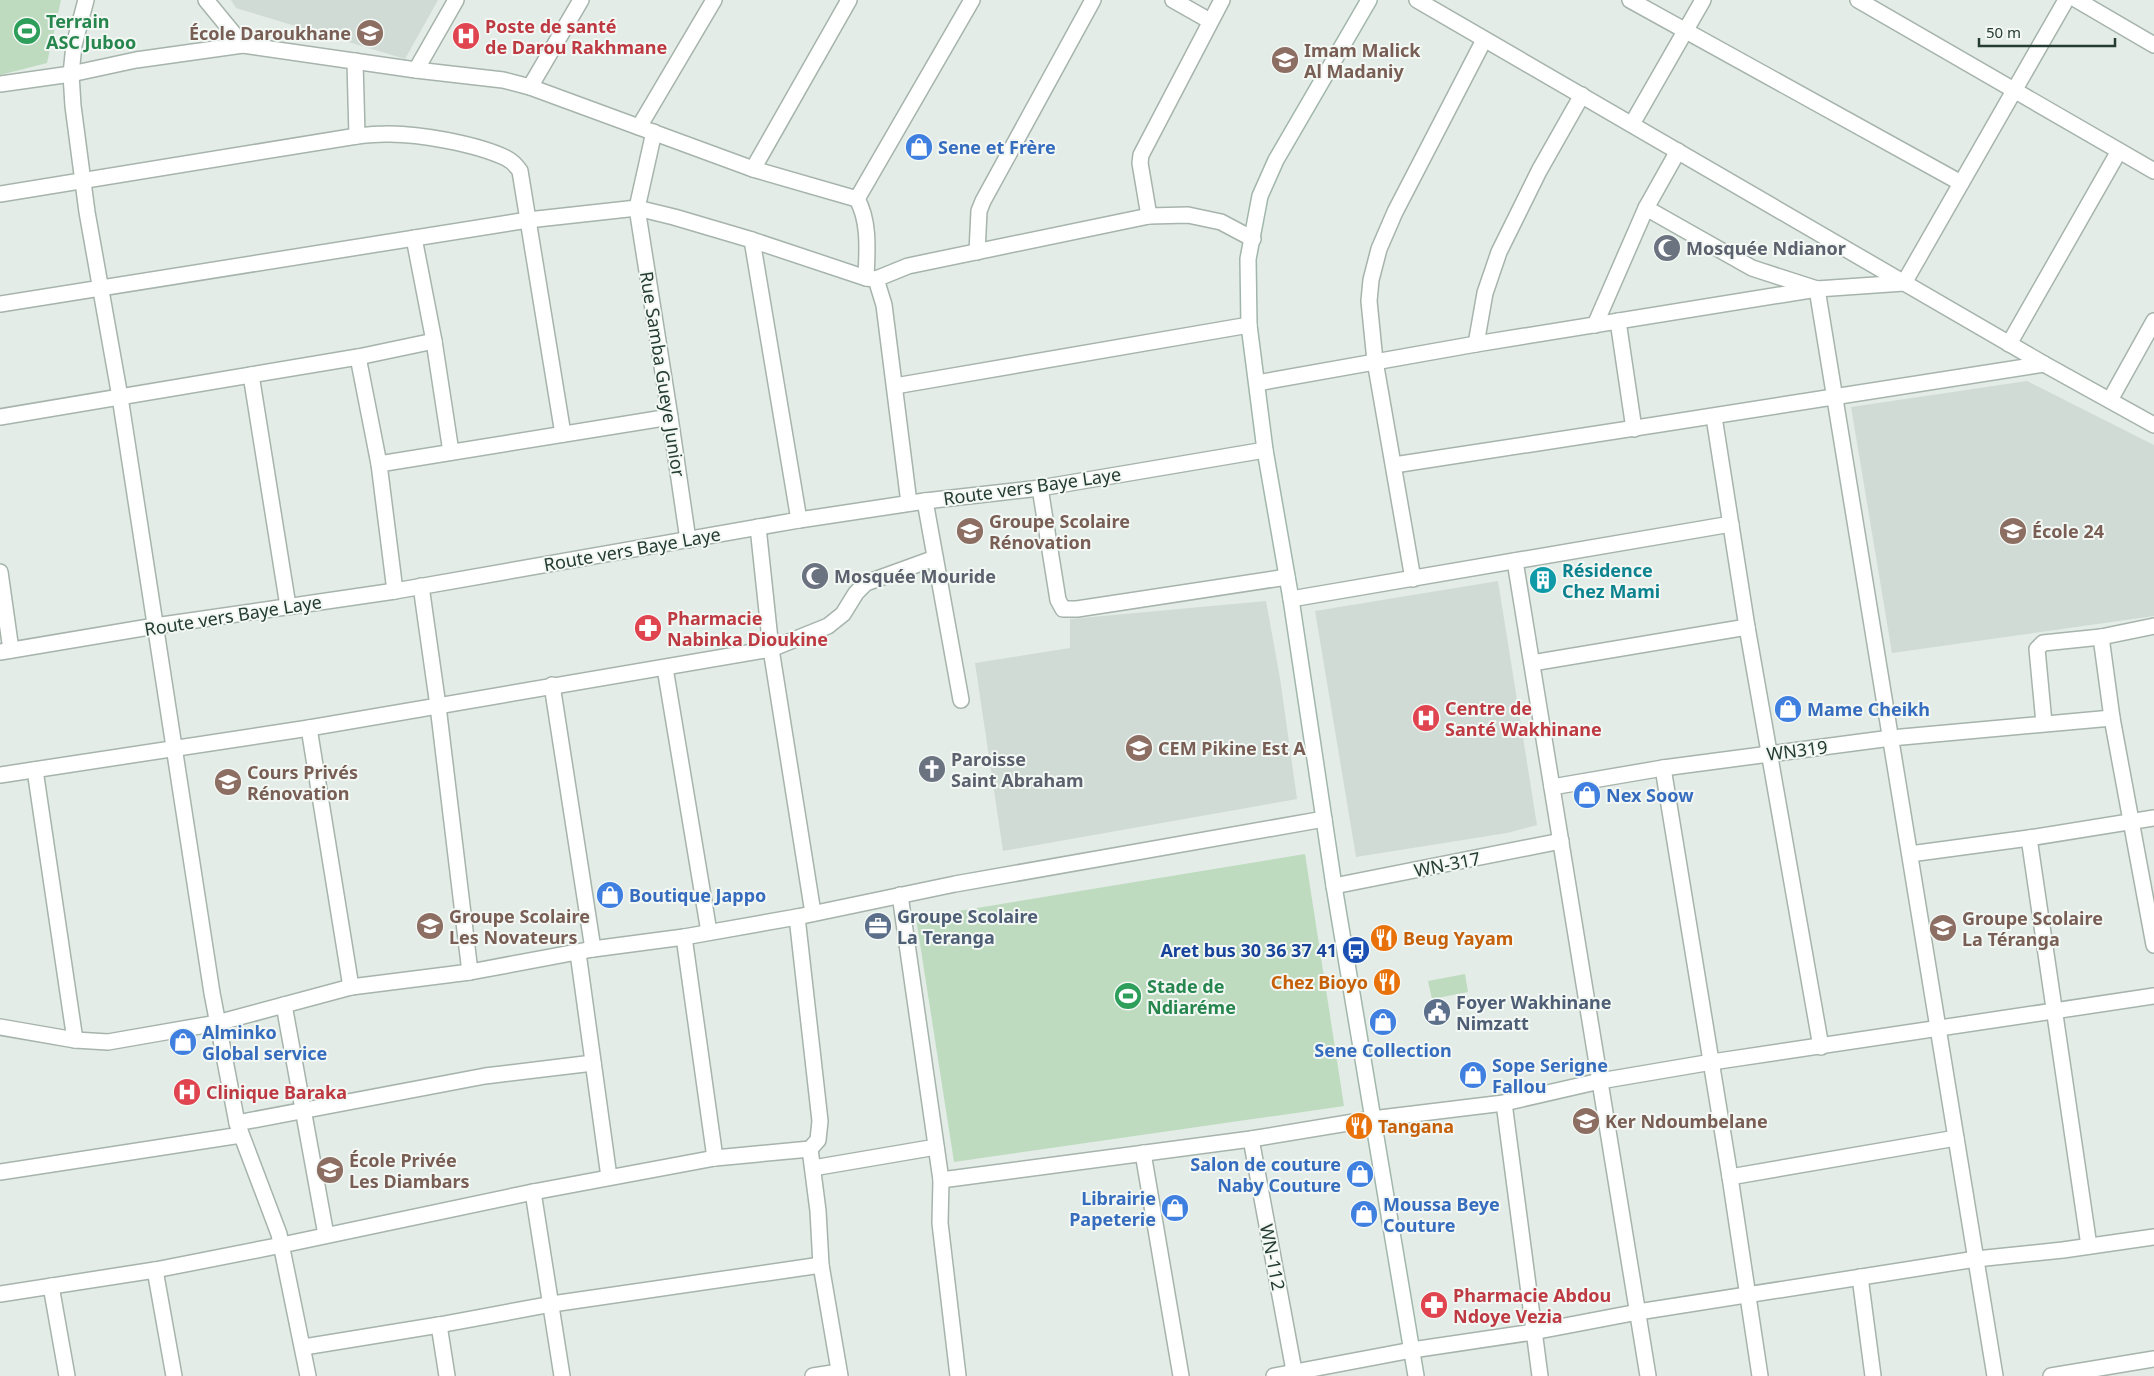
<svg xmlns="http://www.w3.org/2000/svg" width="2154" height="1376" viewBox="0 0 2154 1376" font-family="'Noto Sans',sans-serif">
	<rect width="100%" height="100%" fill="#e3ece6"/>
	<!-- built -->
	<g fill="#d1dbd5">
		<polygon points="231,0 438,0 405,59 236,8"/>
		<polygon points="2027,381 2154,445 2154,616 1892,653 1851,407"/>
		<polygon points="1498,581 1537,825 1507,833 1356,857 1315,611"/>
		<polygon points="1266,601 1280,678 1297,799 1003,851 975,663 1070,648 1070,619"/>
	</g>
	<!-- green -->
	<g fill="#bedbc0">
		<polygon points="0,0 61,0 47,63 0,75"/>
		<polygon points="1305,854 1344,1106 954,1162 916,918"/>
		<polygon points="1465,974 1468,992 1432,999 1428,981"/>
	</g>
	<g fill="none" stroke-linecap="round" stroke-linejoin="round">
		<defs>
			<g id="street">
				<polyline points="86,0 74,45 71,74 73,106 87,212 120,397 212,993 237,1123 279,1234 308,1376"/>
				<polyline points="206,0 243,45"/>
				<polyline points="1173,0 1210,21"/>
				<polyline points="1417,0 2044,364 2154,425"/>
				<polyline points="1630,0 1961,183"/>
				<polyline points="1858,0 2154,171"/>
				<polyline points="2077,0 2154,45"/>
				<polyline points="355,61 357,136"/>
				<polyline points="416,70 456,0"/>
				<path d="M0 84 71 74 136 60 243 45 416 70 503 80 530 87 753 169 857 199C870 222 867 252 866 278"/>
				<polyline points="530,87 581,0"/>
				<polyline points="1632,124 1703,0"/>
				<polyline points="639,127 714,0"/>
				<polyline points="654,132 637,208 670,417 688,540"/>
				<polyline points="753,169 849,0"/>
				<path d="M0 194 357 136C366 135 376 134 385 134 417 133 477 144 506 158 512 161 516 165 520 171L563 434"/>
				<polyline points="857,199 972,0"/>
				<polyline points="1646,208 1752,268 1817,289 1995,1376"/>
				<polyline points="1149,216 1140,163 1141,155 1222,0"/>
				<polyline points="414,238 434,341 451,452"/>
				<polyline points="752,240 799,520"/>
				<polyline points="977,252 979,211 983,201 1093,0"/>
				<polyline points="876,279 884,305 909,503"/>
				<polyline points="0,304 528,220 637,208 674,217 752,240 866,278 876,279 908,266 1149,216 1188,215 1221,222 1253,239"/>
				<polyline points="1618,321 1634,429"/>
				<polyline points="1595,325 1646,208 1678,151"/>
				<polyline points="1476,344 1485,293 1499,252 1539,171 1582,95"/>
				<polyline points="2009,344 2119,151"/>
				<polyline points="358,357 379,464 395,591"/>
				<polyline points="251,375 288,606"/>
				<polyline points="1257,383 1476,344 1817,289 1904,283 2066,0"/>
				<polyline points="895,386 1249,325"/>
				<polyline points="2110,400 2154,321"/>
				<polyline points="0,417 358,357 434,341"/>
				<polyline points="1714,417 1747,627 1821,1047"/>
				<polyline points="379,464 670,417"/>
				<path d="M1394 465C1611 433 1827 397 2044 364"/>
				<polyline points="1040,488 1058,600 1063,609 1077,609 1287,577"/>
				<polyline points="925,501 961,700"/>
				<polyline points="758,527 771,649 813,913"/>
				<polyline points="1515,561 1648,1376"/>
				<polyline points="0,572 11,650"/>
				<polyline points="1413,579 1375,361 1369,301 1371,280 1379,249 1395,212 1484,40"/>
				<polyline points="421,586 438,706 470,972"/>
				<polyline points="1291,599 1731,524"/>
				<polyline points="2101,637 2112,718 2154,945"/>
				<polyline points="0,652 155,626 395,591 799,520 925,501 1040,488 1265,450"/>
				<polyline points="1532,663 1747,627"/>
				<polyline points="665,668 709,932"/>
				<polyline points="552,685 593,949"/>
				<polyline points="2044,723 2037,649 2043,643 2101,637 2154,626"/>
				<polyline points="309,728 351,987"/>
				<polyline points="1663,768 1730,1177 1760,1376"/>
				<polyline points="35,770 75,1040"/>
				<polyline points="0,775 309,728 771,649 828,626 843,614 856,593 866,583 935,558"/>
				<polyline points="1552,787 1663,768 1891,738 2112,718"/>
				<polyline points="2029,838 2089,1246"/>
				<polyline points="1910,854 2029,838 2154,818"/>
				<polyline points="1334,886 1561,841"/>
				<polyline points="900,895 941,1180 940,1223 958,1376"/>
				<polyline points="684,937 715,1158"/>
				<polyline points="578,953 609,1177"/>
				<polyline points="284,1005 326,1235"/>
				<polyline points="0,1027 75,1040 108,1042 217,1023 351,987 470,972 593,949 684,937 797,917 955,884 1324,819"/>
				<polyline points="1504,1103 1540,1376"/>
				<polyline points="237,1123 485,1076 593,1063"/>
				<polyline points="1251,1139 1295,1376"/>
				<polyline points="810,1149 818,1211 821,1265 840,1376"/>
				<polyline points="1143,1153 1181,1376"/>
				<polyline points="813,1168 936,1147"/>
				<polyline points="0,1172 241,1135"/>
				<polyline points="1730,1177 1956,1138"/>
				<polyline points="941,1180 1251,1139 1372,1119 1504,1103 1600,1081 1712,1062 2154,996"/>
				<polyline points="533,1192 562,1376"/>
				<polyline points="155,1270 174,1376"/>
				<polyline points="1860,1277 1873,1376"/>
				<polyline points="51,1286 67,1376"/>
				<polyline points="0,1294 155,1270 282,1245 533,1192 715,1158 810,1149 818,1140 820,1121 797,917"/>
				<polyline points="439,1325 447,1376"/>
				<polyline points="304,1347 439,1325 552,1304 821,1265"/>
				<polyline points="813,1376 839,1372"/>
				<polyline points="1274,1376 1412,1350 1533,1332 1638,1312 1976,1259 2063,1250 2154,1237"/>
				<polyline points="2051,1376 2154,1359"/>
			</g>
			<polyline id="secondary" points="1369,0 1276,160 1260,196 1248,259 1249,325 1265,450 1291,599 1334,886 1416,1376"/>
		</defs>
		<!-- street casing -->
		<use href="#street" stroke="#a6b4ac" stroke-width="18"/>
		<!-- secondary casing -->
		<use href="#secondary" stroke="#a2b7ac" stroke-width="18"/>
		<!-- street -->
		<use href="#street" stroke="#fff" stroke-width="15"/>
		<!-- secondary -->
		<use href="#secondary" stroke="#fff" stroke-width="15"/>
	</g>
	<!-- icons -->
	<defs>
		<symbol id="stadium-disc" viewBox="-11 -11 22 22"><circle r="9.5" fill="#2e9e5b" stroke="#f3f8f5"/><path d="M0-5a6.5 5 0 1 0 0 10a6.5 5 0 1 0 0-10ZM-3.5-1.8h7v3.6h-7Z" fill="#fff"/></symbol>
		<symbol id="school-disc" viewBox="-11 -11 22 22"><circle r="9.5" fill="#8d6e63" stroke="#f3f8f5"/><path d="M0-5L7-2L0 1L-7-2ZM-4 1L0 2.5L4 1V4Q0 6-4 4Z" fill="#fff"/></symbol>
		<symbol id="hospital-disc" viewBox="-11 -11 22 22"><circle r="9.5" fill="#e0444e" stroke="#f3f8f5"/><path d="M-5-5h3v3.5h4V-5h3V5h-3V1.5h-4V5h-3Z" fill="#fff"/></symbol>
		<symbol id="shop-disc" viewBox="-11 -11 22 22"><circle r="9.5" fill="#3f7fe0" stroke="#f3f8f5"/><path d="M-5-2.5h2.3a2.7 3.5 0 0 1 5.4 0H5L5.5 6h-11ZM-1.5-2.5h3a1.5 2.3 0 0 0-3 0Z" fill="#fff"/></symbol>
		<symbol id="mosque-disc" viewBox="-11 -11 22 22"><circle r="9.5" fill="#6b7280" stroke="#f3f8f5"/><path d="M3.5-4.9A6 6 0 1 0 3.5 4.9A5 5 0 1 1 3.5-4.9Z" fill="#fff"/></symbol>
		<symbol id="building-disc" viewBox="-11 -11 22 22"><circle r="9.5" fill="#0f9aa8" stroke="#f3f8f5"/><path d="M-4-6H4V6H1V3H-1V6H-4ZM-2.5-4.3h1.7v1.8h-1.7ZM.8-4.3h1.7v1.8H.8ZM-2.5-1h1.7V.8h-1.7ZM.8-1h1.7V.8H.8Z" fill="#fff"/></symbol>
		<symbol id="pharmacy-disc" viewBox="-11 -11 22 22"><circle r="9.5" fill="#e0444e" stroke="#f3f8f5"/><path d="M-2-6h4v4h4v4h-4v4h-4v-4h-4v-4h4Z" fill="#fff"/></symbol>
		<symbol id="church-disc" viewBox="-11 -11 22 22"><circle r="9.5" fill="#6b7280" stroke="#f3f8f5"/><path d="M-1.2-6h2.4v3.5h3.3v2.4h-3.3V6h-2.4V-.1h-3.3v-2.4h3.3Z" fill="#fff"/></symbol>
		<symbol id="office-disc" viewBox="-11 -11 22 22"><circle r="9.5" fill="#5c6f8a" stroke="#f3f8f5"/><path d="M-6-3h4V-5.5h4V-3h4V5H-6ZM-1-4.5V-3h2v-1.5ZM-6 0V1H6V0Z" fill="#fff"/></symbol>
		<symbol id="restaurant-disc" viewBox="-11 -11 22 22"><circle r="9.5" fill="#e8710a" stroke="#f3f8f5"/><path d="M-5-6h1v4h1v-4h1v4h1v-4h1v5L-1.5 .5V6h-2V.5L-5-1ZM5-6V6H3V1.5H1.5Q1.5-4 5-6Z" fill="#fff"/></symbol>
		<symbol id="bus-disc" viewBox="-11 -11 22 22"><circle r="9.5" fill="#1a4fb4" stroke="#f3f8f5"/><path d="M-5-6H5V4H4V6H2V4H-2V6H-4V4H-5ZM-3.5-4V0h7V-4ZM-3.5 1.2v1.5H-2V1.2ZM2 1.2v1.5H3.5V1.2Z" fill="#fff"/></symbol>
		<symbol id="civic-disc" viewBox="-11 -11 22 22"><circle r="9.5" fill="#5c6f8a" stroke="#f3f8f5"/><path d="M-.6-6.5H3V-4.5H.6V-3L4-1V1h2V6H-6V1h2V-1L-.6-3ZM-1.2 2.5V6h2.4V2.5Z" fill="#fff"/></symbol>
	</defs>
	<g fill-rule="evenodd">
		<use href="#stadium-disc" x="11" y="15" width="32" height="32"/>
		<use href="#school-disc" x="354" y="17" width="32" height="32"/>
		<use href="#hospital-disc" x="450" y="20" width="32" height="32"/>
		<use href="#school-disc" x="1269" y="44" width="32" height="32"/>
		<use href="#shop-disc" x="903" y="131" width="32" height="32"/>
		<use href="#mosque-disc" x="1651" y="232" width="32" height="32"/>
		<use href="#school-disc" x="954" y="515" width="32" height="32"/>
		<use href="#school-disc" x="1997" y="515" width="32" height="32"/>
		<use href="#mosque-disc" x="799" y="560" width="32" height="32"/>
		<use href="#building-disc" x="1527" y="564" width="32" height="32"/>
		<use href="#pharmacy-disc" x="632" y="612" width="32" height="32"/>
		<use href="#shop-disc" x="1772" y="693" width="32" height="32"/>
		<use href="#hospital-disc" x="1410" y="702" width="32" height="32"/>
		<use href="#school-disc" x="1123" y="732" width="32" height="32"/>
		<use href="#church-disc" x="916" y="753" width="32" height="32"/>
		<use href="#school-disc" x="212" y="766" width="32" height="32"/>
		<use href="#shop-disc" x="1571" y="779" width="32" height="32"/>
		<use href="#shop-disc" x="594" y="879" width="32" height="32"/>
		<use href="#school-disc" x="414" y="910" width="32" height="32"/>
		<use href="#office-disc" x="862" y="910" width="32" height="32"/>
		<use href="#school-disc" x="1927" y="912" width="32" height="32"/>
		<use href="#restaurant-disc" x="1368" y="922" width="32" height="32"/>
		<use href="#bus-disc" x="1340" y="934" width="32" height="32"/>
		<use href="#restaurant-disc" x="1371" y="966" width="32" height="32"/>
		<use href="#stadium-disc" x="1112" y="980" width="32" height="32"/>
		<use href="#civic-disc" x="1421" y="996" width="32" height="32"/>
		<use href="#shop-disc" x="1367" y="1006" width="32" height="32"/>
		<use href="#shop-disc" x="167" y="1026" width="32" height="32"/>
		<use href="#shop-disc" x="1457" y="1059" width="32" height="32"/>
		<use href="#hospital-disc" x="171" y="1076" width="32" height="32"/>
		<use href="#school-disc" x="1570" y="1105" width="32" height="32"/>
		<use href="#restaurant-disc" x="1343" y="1110" width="32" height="32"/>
		<use href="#school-disc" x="314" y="1154" width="32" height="32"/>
		<use href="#shop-disc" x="1344" y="1158" width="32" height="32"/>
		<use href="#shop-disc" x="1159" y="1192" width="32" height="32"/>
		<use href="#shop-disc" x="1348" y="1198" width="32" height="32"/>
		<use href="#pharmacy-disc" x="1418" y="1289" width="32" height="32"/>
	</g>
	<g text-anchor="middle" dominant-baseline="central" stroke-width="4" stroke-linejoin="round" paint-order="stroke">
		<!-- leisure labels -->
		<g font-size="18" font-weight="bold" fill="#27864d" stroke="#f3f8f5" text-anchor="start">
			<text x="46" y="21">Terrain<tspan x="46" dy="21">ASC Juboo</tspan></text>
			<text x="1147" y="986">Stade de<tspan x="1147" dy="21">Ndiaréme</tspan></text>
		</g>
		<!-- health labels -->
		<g font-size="18" font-weight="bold" fill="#be3a42" stroke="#f3f8f5" text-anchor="start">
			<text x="485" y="26">Poste de santé<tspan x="485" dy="21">de Darou Rakhmane</tspan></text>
			<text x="667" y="618">Pharmacie<tspan x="667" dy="21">Nabinka Dioukine</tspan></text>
			<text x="1445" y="708">Centre de<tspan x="1445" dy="21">Santé Wakhinane</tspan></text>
			<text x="206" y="1092">Clinique Baraka</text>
			<text x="1453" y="1295">Pharmacie Abdou<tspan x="1453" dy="21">Ndoye Vezia</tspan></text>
		</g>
		<!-- education labels -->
		<g font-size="18" font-weight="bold" fill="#785e54" stroke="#f3f8f5" text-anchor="start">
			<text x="351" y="33" text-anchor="end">École Daroukhane</text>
			<text x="1304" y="50">Imam Malick<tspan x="1304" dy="21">Al Madaniy</tspan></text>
			<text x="989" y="521">Groupe Scolaire<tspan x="989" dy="21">Rénovation</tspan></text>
			<text x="2032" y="531">École 24</text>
			<text x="1158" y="748">CEM Pikine Est A</text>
			<text x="247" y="772">Cours Privés<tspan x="247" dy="21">Rénovation</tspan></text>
			<text x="449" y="916">Groupe Scolaire<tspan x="449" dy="21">Les Novateurs</tspan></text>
			<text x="1962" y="918">Groupe Scolaire<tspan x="1962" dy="21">La Téranga</tspan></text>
			<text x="1605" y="1121">Ker Ndoumbelane</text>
			<text x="349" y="1160">École Privée<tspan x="349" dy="21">Les Diambars</tspan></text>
		</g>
		<!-- shop labels -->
		<g font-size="18" font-weight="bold" fill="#366cbe" stroke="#f3f8f5" text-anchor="start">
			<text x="938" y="147">Sene et Frère</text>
			<text x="1807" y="709">Mame Cheikh</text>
			<text x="1606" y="795">Nex Soow</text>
			<text x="629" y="895">Boutique Jappo</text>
			<text x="202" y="1032">Alminko<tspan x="202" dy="21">Global service</tspan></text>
			<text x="1383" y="1050" text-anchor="middle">Sene Collection</text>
			<text x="1492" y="1065">Sope Serigne<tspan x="1492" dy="21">Fallou</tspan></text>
			<text x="1341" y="1164" text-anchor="end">Salon de couture<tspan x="1341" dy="21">Naby Couture</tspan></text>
			<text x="1156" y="1198" text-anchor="end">Librairie<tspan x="1156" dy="21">Papeterie</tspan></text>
			<text x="1383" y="1204">Moussa Beye<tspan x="1383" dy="21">Couture</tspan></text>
		</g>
		<!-- worship labels -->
		<g font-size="18" font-weight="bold" fill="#5b616d" stroke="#f3f8f5" text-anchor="start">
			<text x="1686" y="248">Mosquée Ndianor</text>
			<text x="834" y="576">Mosquée Mouride</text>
			<text x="951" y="759">Paroisse<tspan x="951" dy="21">Saint Abraham</tspan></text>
		</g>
		<!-- street labels -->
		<g font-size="18" fill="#243c31" stroke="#f3f8f5">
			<text transform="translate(663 374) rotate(81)">Rue Samba Gueye Junior</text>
			<text transform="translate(1032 486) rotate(-8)">Route vers Baye Laye</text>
			<text transform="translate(632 549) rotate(-10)">Route vers Baye Laye</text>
			<text transform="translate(233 615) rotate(-9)">Route vers Baye Laye</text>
			<text transform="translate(1797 750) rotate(-7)">WN319</text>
			<text transform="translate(1447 864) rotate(-11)">WN-317</text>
			<text transform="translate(1273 1257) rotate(79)">WN-112</text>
		</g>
		<!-- culture labels -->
		<g font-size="18" font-weight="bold" fill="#0d838f" stroke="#f3f8f5" text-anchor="start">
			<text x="1562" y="570">Résidence<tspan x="1562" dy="21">Chez Mami</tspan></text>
		</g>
		<!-- service labels -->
		<g font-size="18" font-weight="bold" fill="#4e5e75" stroke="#f3f8f5" text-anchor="start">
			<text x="897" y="916">Groupe Scolaire<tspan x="897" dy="21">La Teranga</tspan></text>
			<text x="1456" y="1002">Foyer Wakhinane<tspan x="1456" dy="21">Nimzatt</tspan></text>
		</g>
		<!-- food labels -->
		<g font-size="18" font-weight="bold" fill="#c56008" stroke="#f3f8f5" text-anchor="start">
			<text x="1403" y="938">Beug Yayam</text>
			<text x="1368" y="982" text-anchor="end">Chez Bioyo</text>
			<text x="1378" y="1126">Tangana</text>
		</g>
		<!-- transit labels -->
		<g font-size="18" font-weight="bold" fill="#164399" stroke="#f3f8f5" text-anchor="end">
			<text x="1337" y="950">Aret bus 30 36 37 41</text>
		</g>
	</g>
	<!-- scale -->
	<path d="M1979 38v8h136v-8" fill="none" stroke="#243c31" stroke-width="2.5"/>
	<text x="1986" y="38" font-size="15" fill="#243c31" stroke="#f3f8f5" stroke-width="4" paint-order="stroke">50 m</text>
</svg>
